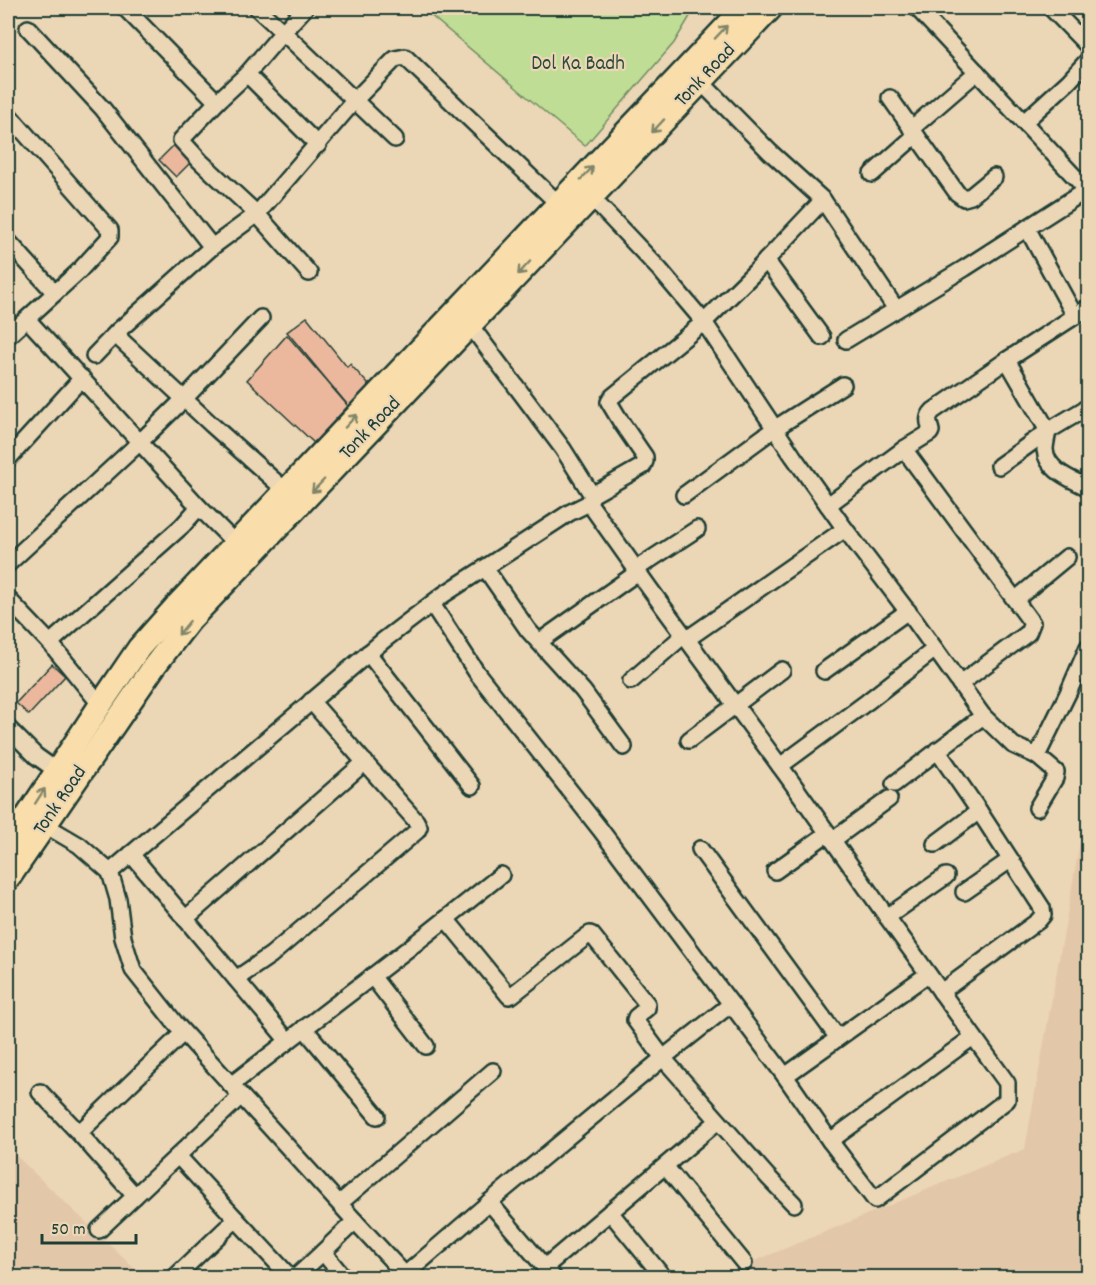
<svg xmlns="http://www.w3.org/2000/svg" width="1096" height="1285" viewBox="0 0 1096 1285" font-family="Dekko,sans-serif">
	<rect width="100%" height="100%" fill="#ebd6b5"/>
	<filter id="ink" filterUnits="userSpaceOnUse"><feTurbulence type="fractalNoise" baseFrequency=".0167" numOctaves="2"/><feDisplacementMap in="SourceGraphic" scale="12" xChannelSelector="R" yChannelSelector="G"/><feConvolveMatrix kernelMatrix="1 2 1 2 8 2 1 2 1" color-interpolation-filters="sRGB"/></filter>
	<g filter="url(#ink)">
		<!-- built -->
		<g fill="#e3c7a9">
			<polygon points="1088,798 1088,1277 714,1278 1025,1149"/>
			<polygon points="8,1148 143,1277 8,1277"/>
		</g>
		<!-- green -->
		<polygon fill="#c0dd95" stroke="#708d64" stroke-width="1.5" points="422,8 695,8 674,43 585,146"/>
		<!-- building -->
		<g fill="#ebb89d" stroke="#1f3d34" stroke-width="1.5">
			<polygon points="179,140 196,157 176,177 159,160"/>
			<polygon points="307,317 347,367 350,364 369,385 351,409 287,332"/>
			<polygon points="287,335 348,406 314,443 247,380"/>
			<polygon points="52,664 65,676 29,715 16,703"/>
		</g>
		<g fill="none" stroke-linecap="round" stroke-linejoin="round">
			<defs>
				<g id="street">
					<polyline points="125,8 217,102 247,74 283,32 257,8"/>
					<polyline points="305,8 283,32 395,139"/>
					<polyline points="917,8 1087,190"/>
					<polyline points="1051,8 1088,46"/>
					<polyline points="28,28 103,109 212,247 257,214 200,161 181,140 217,102"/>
					<polyline points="247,74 318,145"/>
					<polyline points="701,82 770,152 823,200 896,309"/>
					<polyline points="890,98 957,193 964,198 971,196 994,177"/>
					<polyline points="8,114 110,230 110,237 79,271 55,293 8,241"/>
					<polyline points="1024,122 1069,81 1088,60"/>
					<polyline points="911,129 977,72"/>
					<polyline points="872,174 916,135"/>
					<polyline points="591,197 660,270 704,322 755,272 823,200"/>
					<polyline points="1027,228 1075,316 1088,308"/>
					<polyline points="212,247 118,331 121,340 212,425 286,491"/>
					<polyline points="766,260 822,337"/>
					<polyline points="309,273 257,214 354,101 395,59 405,57 564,209"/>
					<polyline points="27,319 199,507 236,544"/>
					<polyline points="470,325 563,449 592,495 589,503 650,589 788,777 887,917 1007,1083 1007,1100 875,1200 830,1141 973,1037"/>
					<polyline points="8,336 55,293"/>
					<polyline points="846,340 965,268 1088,189"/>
					<polyline points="94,356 118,331"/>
					<polyline points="1007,360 1048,431 1088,407"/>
					<path d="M1048 431C1047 437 1045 444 1045 450 1047 471 1072 479 1088 488"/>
					<path d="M904 449 930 433 931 431C929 423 926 418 933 411L1007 360 1075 316"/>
					<polyline points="8,459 82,378"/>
					<polyline points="999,466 1048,431"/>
					<polyline points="592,495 643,466 645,461 645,457 621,422 609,402 612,397 704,322 793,456 845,529 915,621 983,716 1013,745 1037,756 1069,691 1088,647"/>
					<polyline points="684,495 774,429 843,385"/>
					<polyline points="828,505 904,449 1032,623 1028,633 960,684"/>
					<polyline points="8,564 140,442 184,399 261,318"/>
					<polyline points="485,568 528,630 583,691 624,747"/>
					<polyline points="636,569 697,529"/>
					<polyline points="8,599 50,643 100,704"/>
					<polyline points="1015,600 1067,557"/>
					<polyline points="432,604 477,673 600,829 785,1076"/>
					<polyline points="687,639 845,529"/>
					<polyline points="539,642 638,572"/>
					<polyline points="50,643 182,526 199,507"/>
					<polyline points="368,653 472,786"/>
					<polyline points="824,671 908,611"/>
					<polyline points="631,681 684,635"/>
					<polyline points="8,728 36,756 57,771"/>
					<polyline points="689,740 782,670"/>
					<polyline points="1037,756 1056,772 1055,778 1037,808"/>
					<polyline points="780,766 867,702 935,649"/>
					<polyline points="894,784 983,716"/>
					<polyline points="45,825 79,845 110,872 384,640 443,595 569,513 589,503"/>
					<polyline points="833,840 889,799"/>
					<polyline points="935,844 979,811 937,750"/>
					<polyline points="700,849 838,1038"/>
					<polyline points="131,854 288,1041 417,942 501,875"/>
					<polyline points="775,871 828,833"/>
					<polyline points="110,872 118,899 123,938 133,970 175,1023 355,1221 323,1252 344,1278"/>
					<polyline points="964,892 1010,860"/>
					<polyline points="887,917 946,876"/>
					<polyline points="185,919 365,762"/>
					<polyline points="372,976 426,1046"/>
					<polyline points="236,979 271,955 417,831 419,827 416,821 311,701"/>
					<polyline points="941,992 1038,921 1043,915 1042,908 979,811"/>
					<polyline points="731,1004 663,1058 768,1177 794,1204"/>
					<polyline points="304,1028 377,1116"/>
					<polyline points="231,1085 288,1041"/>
					<polyline points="40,1092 79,1133 135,1196"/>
					<polyline points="79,1133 183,1033"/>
					<polyline points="830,1141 785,1076 928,974"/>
					<polyline points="665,1166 744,1263"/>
					<polyline points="489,1202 554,1278"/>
					<polyline points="340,1203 493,1071"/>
					<polyline points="610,1212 664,1278"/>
					<polyline points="236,1219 291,1278"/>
					<polyline points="355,1221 408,1278"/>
					<polyline points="99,1230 241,1096"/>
					<polyline points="545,1267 718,1121"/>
					<polyline points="405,1275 500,1193 663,1058 635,1020 636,1017 647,1008 647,1004 592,935 590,934 587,936 512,995 509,996 446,919"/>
					<polyline points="174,1278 236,1219 178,1156"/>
					<polyline points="295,1278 323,1252"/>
				</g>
				<g id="primary">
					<polyline points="8,845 105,698 139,648 179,603 744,8"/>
					<polyline points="8,879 155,665 190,620 771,8"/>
				</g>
			</defs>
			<!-- street casing -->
			<use href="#street" stroke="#1f3d34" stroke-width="20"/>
			<!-- primary casing -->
			<use href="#primary" stroke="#1f3d34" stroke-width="27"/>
			<!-- street -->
			<use href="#street" stroke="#ebd6b5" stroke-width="15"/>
			<!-- primary -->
			<use href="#primary" stroke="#f9deab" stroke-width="22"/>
		</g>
		<!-- one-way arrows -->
		<defs><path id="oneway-shaft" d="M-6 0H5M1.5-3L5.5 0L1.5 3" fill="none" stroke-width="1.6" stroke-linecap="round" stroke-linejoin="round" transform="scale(1.5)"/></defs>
		<g stroke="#81856a">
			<use href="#oneway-shaft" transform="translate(721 32) rotate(-47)"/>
			<use href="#oneway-shaft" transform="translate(658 126) rotate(133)"/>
			<use href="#oneway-shaft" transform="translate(587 173) rotate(-46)"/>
			<use href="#oneway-shaft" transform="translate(524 268) rotate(133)"/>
			<use href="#oneway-shaft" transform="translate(351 421) rotate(-47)"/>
			<use href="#oneway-shaft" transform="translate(318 486) rotate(134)"/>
			<use href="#oneway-shaft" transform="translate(184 628) rotate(129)"/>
			<use href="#oneway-shaft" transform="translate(40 796) rotate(-57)"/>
		</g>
	</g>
	<g text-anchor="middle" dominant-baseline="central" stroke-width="4.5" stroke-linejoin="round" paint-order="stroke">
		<!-- park labels -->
		<g font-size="21" fill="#2f4d3e" stroke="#ebd6b5">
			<text x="578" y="65">Dol Ka Badh</text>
		</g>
		<!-- street labels -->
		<g font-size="21" fill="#1f3d34" stroke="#ebd6b5">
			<text transform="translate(706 76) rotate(-47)">Tonk Road</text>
			<text transform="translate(371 429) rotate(-46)">Tonk Road</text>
			<text transform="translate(61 801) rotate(-56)">Tonk Road</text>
		</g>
	</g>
	<!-- margin -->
	<rect width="1096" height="1285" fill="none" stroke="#ebd6b5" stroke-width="30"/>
	<rect x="15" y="15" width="1066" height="1255" fill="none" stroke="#1f3d34" stroke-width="2" filter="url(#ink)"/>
	<!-- scale -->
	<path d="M42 1234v9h94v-9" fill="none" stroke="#1f3d34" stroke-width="3"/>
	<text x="51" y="1234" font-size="18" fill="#1f3d34" stroke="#ebd6b5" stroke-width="4.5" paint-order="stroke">50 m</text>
</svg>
